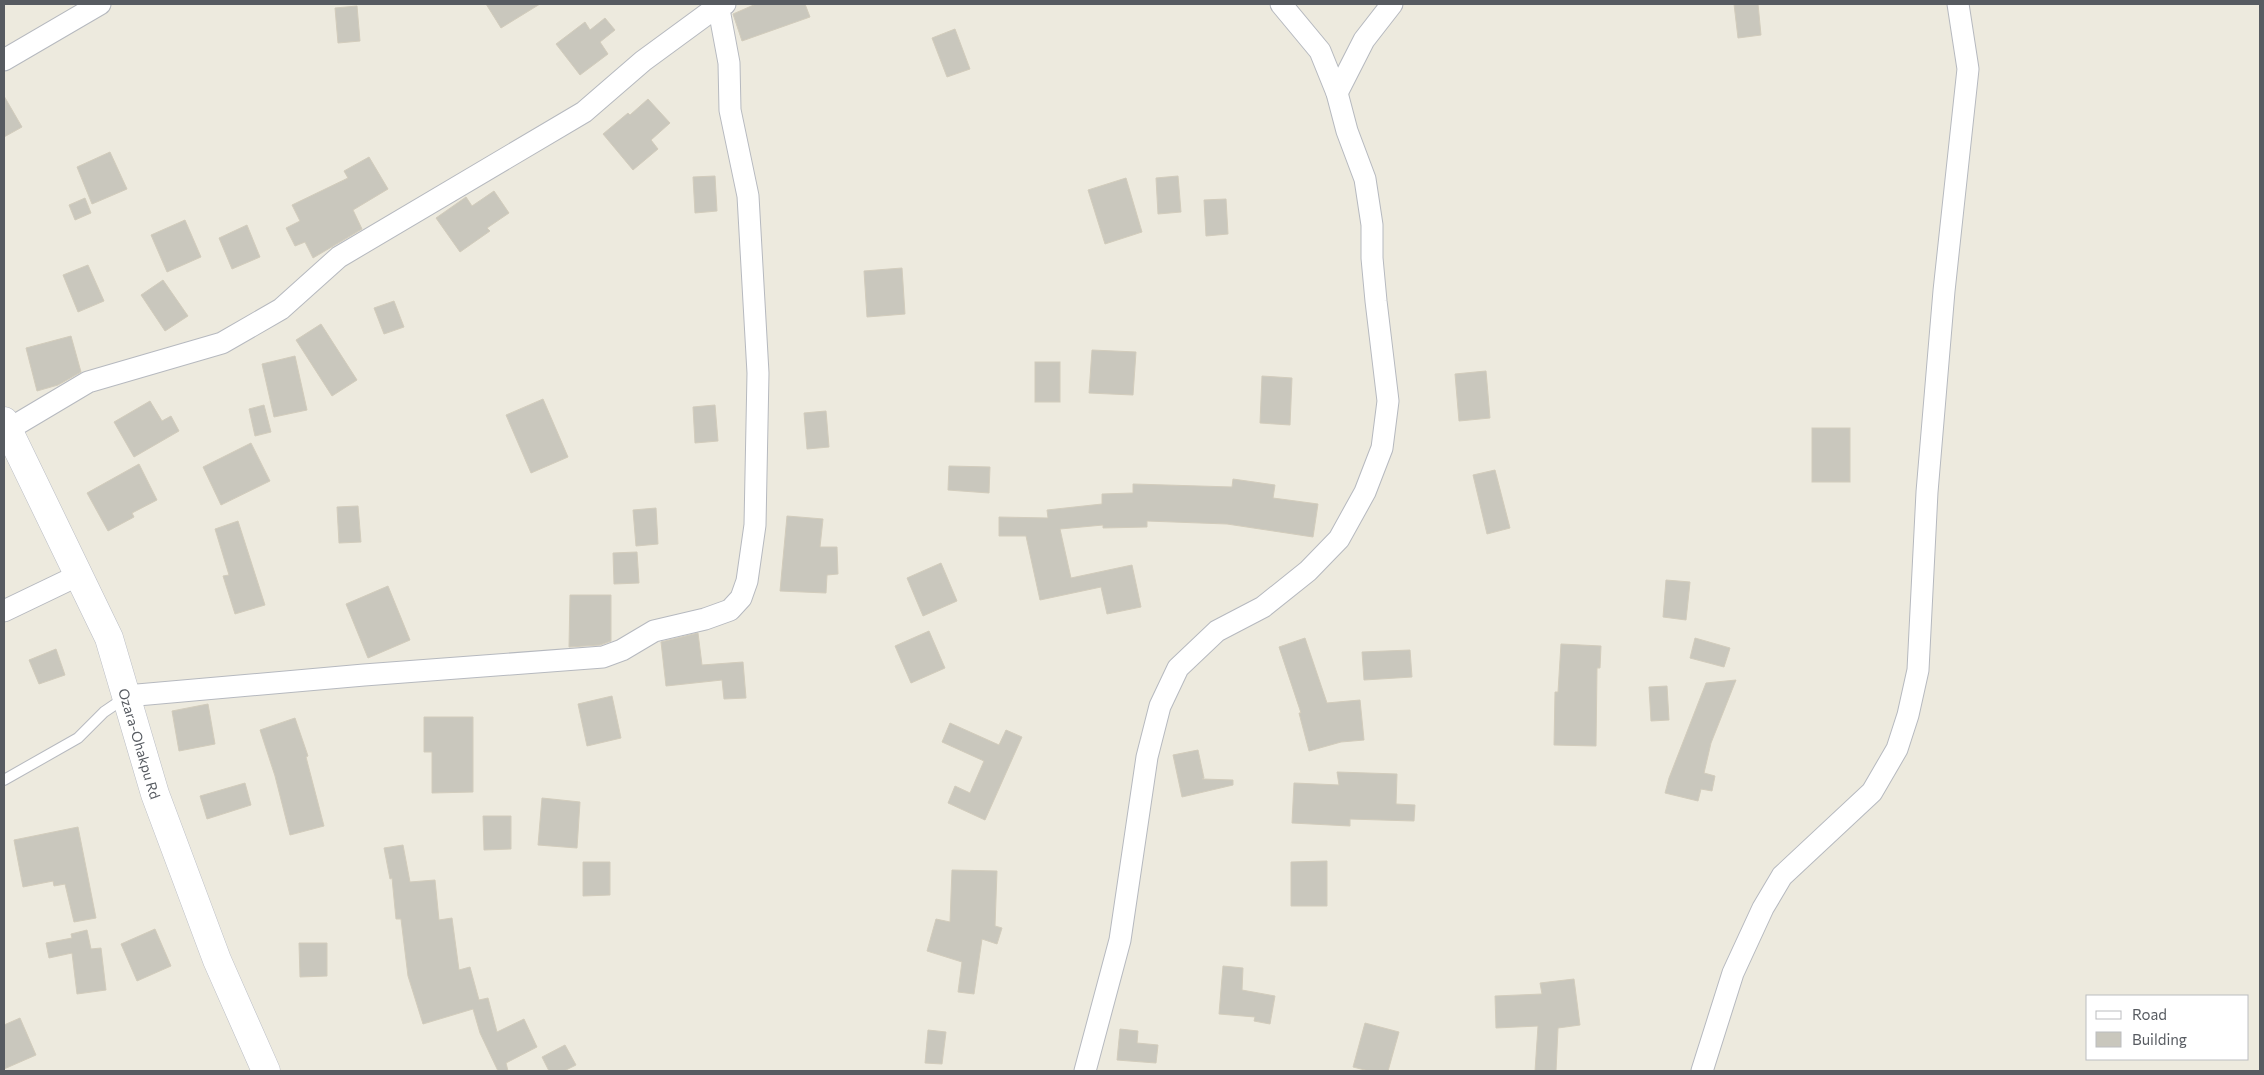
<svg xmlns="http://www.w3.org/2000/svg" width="2264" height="1075" viewBox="0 0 2264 1075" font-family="Commissioner,sans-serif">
	<rect width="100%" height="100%" fill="#edeade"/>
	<!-- building -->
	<g fill="#c9c7bd" stroke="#d2ccbc">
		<polygon points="486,4 540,4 501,28"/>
		<polygon points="756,4 805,4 810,17 742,41 733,14"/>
		<polygon points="1734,4 1758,4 1761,35 1738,38"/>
		<polygon points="357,6 360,41 338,43 335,8"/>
		<polygon points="605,18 615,30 600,42 608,54 580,75 556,44 585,22 590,30"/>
		<polygon points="955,29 970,69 947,77 932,38"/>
		<polygon points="4,96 22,127 4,137"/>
		<polygon points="648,99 670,123 651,140 658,149 633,170 603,134 628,113 630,115"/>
		<polygon points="110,152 127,189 92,204 77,167"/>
		<polygon points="369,157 388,189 353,210 362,229 313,258 305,242 295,246 286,228 300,221 292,205 348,178 344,171"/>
		<polygon points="715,176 717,211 695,213 693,177"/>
		<polygon points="1178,176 1181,212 1158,214 1156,178"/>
		<polygon points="1126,178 1142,232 1105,244 1088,190"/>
		<polygon points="494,191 509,213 487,228 490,231 460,252 436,218 466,197 472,206"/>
		<polygon points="85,198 91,213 75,220 69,205"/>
		<polygon points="1226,199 1228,234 1206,236 1204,200"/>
		<polygon points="185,220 201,257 167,272 151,235"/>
		<polygon points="247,225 260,257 232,269 219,238"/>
		<polygon points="88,265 104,301 78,312 63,275"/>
		<polygon points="902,268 905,314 867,317 864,271"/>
		<polygon points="163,280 188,316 165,331 141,295"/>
		<polygon points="394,301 404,327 384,334 374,308"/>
		<polygon points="321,324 357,380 332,396 296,340"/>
		<polygon points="71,336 81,372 58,385 37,391 26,348"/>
		<polygon points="1092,350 1136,352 1133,395 1089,393"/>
		<polygon points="295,356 307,410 274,417 262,364"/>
		<rect x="1035" y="362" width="25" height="40"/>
		<polygon points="1486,371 1490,418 1459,421 1455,374"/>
		<polygon points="1262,376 1292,378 1290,425 1260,423"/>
		<polygon points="543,399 568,457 531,473 506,415"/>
		<polygon points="150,401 162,421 171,416 179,431 134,457 114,422"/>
		<polygon points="264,405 271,432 255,436 249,409"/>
		<polygon points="715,405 718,441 695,443 693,407"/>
		<polygon points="826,411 829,447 807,449 804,413"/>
		<rect x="1812" y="428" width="38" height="54"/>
		<polygon points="251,443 270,481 221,505 203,467"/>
		<polygon points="139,464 157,500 132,513 134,517 108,531 87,493"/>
		<polygon points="949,466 990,467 989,493 948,490"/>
		<polygon points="1495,470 1510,528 1487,534 1473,475"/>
		<polygon points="1233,479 1275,485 1273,498 1318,504 1313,537 1227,524 1147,521 1147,527 1103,528 1103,525 1060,529 1071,578 1132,565 1141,607 1107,614 1101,587 1040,600 1026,536 999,536 999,517 1048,518 1047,510 1102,504 1102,494 1133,493 1133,484 1232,487"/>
		<polygon points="358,506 361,542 339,543 337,507"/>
		<polygon points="656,508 658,544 636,546 633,510"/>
		<polygon points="787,516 823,519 820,547 837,547 838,574 827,575 826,593 780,591"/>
		<polygon points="238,521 265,605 235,614 223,576 229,575 215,529"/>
		<polygon points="637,552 639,583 614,584 613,553"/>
		<polygon points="941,563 957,601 923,616 907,578"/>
		<polygon points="1666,580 1690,582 1686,620 1663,617"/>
		<polygon points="388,586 410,640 368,658 346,604"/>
		<polygon points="570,595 611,595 611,641 600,645 569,647"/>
		<polygon points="929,631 945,668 911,683 895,646"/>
		<polygon points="698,633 702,665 743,662 746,698 724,699 722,680 666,686 661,642"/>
		<polygon points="1305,638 1327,703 1360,700 1364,740 1341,742 1309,751 1299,713 1301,713 1279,647"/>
		<polygon points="1695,638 1730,648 1724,667 1690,658"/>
		<polygon points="1561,644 1601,646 1600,668 1597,668 1596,746 1554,745 1555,692 1558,692"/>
		<polygon points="56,649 65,675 39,684 29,660"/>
		<polygon points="1410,650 1412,677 1364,680 1362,652"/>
		<polygon points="1736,680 1711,743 1704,773 1715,776 1712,791 1701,789 1698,801 1665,793 1669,778 1706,683"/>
		<polygon points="1667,686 1669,720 1651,721 1649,687"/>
		<polygon points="612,696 621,738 587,746 578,704"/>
		<polygon points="208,704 215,744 179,751 172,711"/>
		<polygon points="424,717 473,717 473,792 432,793 432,752 424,752"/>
		<polygon points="295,718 308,756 306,757 324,826 290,835 275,776 260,730"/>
		<polygon points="950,723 999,745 1006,730 1022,737 985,820 948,803 955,786 970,793 984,761 942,742"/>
		<polygon points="1198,750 1204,778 1202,779 1233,780 1233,785 1182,797 1173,755"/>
		<polygon points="1337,772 1397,774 1396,804 1415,805 1414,821 1350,819 1350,826 1292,823 1294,783 1339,785"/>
		<polygon points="245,783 251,805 207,819 200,796"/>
		<polygon points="542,798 580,802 577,848 538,845"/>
		<polygon points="483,816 511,816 511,849 484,850"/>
		<polygon points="78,827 96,918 74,922 65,884 54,886 53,881 23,887 14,840"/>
		<polygon points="403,845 410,882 435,880 439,920 452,918 459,970 470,967 479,1000 488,998 497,1032 524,1019 537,1047 506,1063 508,1071 498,1071 480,1033 473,1009 423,1024 408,976 401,919 396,919 392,878 390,879 384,848"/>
		<polygon points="1327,861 1327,906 1291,906 1291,862"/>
		<polygon points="583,862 610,862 610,895 583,896"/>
		<polygon points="952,870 997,871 995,926 1002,928 997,944 982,939 974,994 958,992 962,962 927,951 936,919 950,922"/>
		<polygon points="155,929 171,966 137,981 121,944"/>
		<polygon points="87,930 91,949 101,948 106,990 77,994 72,953 49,958 46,943 72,938 71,934"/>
		<polygon points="299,943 327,943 327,976 300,977"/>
		<polygon points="1223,966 1243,968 1242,990 1275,996 1270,1024 1254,1021 1255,1017 1219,1014"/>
		<polygon points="1574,979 1580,1025 1558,1028 1556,1071 1535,1071 1538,1026 1496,1028 1495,996 1542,994 1540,983"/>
		<polygon points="20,1018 36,1055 4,1069 4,1025"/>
		<polygon points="1365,1023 1399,1032 1388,1071 1369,1071 1353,1067"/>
		<polygon points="1120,1029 1138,1031 1137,1043 1158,1045 1156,1063 1117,1060"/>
		<polygon points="928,1030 946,1032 942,1064 925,1063"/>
		<polygon points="565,1045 576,1065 564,1071 549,1071 542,1057"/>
	</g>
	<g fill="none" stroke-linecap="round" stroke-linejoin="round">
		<defs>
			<polyline id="lane" points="4,780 78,738 104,712 126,697"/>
			<g id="street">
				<polyline points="4,60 100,4"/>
				<polyline points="1337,93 1364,40 1392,4"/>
				<polyline points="9,429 88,382 222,343 281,309 339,257 584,112 643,61 718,6 725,4"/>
				<polyline points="4,611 79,575"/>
				<polyline points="126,696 364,675 603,657 622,650 654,631 705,619 730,610 741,598 747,581 755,525 758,373 748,196 730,110 729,63 718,4"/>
				<polyline points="1085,1071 1120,940 1147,757 1160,706 1178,668 1217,631 1263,607 1308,571 1339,539 1365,492 1382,448 1388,401 1376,301 1372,258 1372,225 1365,179 1347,131 1337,93 1320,51 1281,4"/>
				<polyline points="1702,1071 1733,973 1763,908 1782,876 1872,792 1897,749 1908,715 1918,670 1927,492 1944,291 1968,69 1958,4"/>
			</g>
			<g id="secondary">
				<path id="s1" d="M4 421 109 638 155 794 217 960 266 1071"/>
			</g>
		</defs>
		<!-- lane casing -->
		<use href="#lane" stroke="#b6b9bf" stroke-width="12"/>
		<!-- street casing -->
		<use href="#street" stroke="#b6b9bf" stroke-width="23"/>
		<!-- secondary casing -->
		<use href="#secondary" stroke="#b9bcc4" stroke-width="29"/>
		<!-- lane -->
		<use href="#lane" stroke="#fff" stroke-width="10"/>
		<!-- street -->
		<use href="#street" stroke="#fff" stroke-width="21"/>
		<!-- secondary -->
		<use href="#secondary" stroke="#fff" stroke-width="28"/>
	</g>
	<g text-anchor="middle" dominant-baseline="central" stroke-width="4.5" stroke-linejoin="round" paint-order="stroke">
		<!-- street labels -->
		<g font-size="14" fill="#575b61" stroke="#fff">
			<text stroke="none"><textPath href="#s1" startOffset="351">Ozara-Ohakpu Rd</textPath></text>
		</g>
	</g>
	<!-- border -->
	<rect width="2264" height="1075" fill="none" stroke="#575b61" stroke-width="10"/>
	<!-- legend -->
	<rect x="2086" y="995" width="162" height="65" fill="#ffffff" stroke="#bcbdc0"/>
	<rect x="2096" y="1011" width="25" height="8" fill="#ffffff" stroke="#bcbdc0"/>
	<text x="2132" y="1020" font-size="15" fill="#575b61">Road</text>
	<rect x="2096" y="1032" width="25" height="15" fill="#c9c7bd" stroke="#bcbdc0"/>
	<text x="2132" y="1045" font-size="15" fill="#575b61">Building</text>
</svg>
